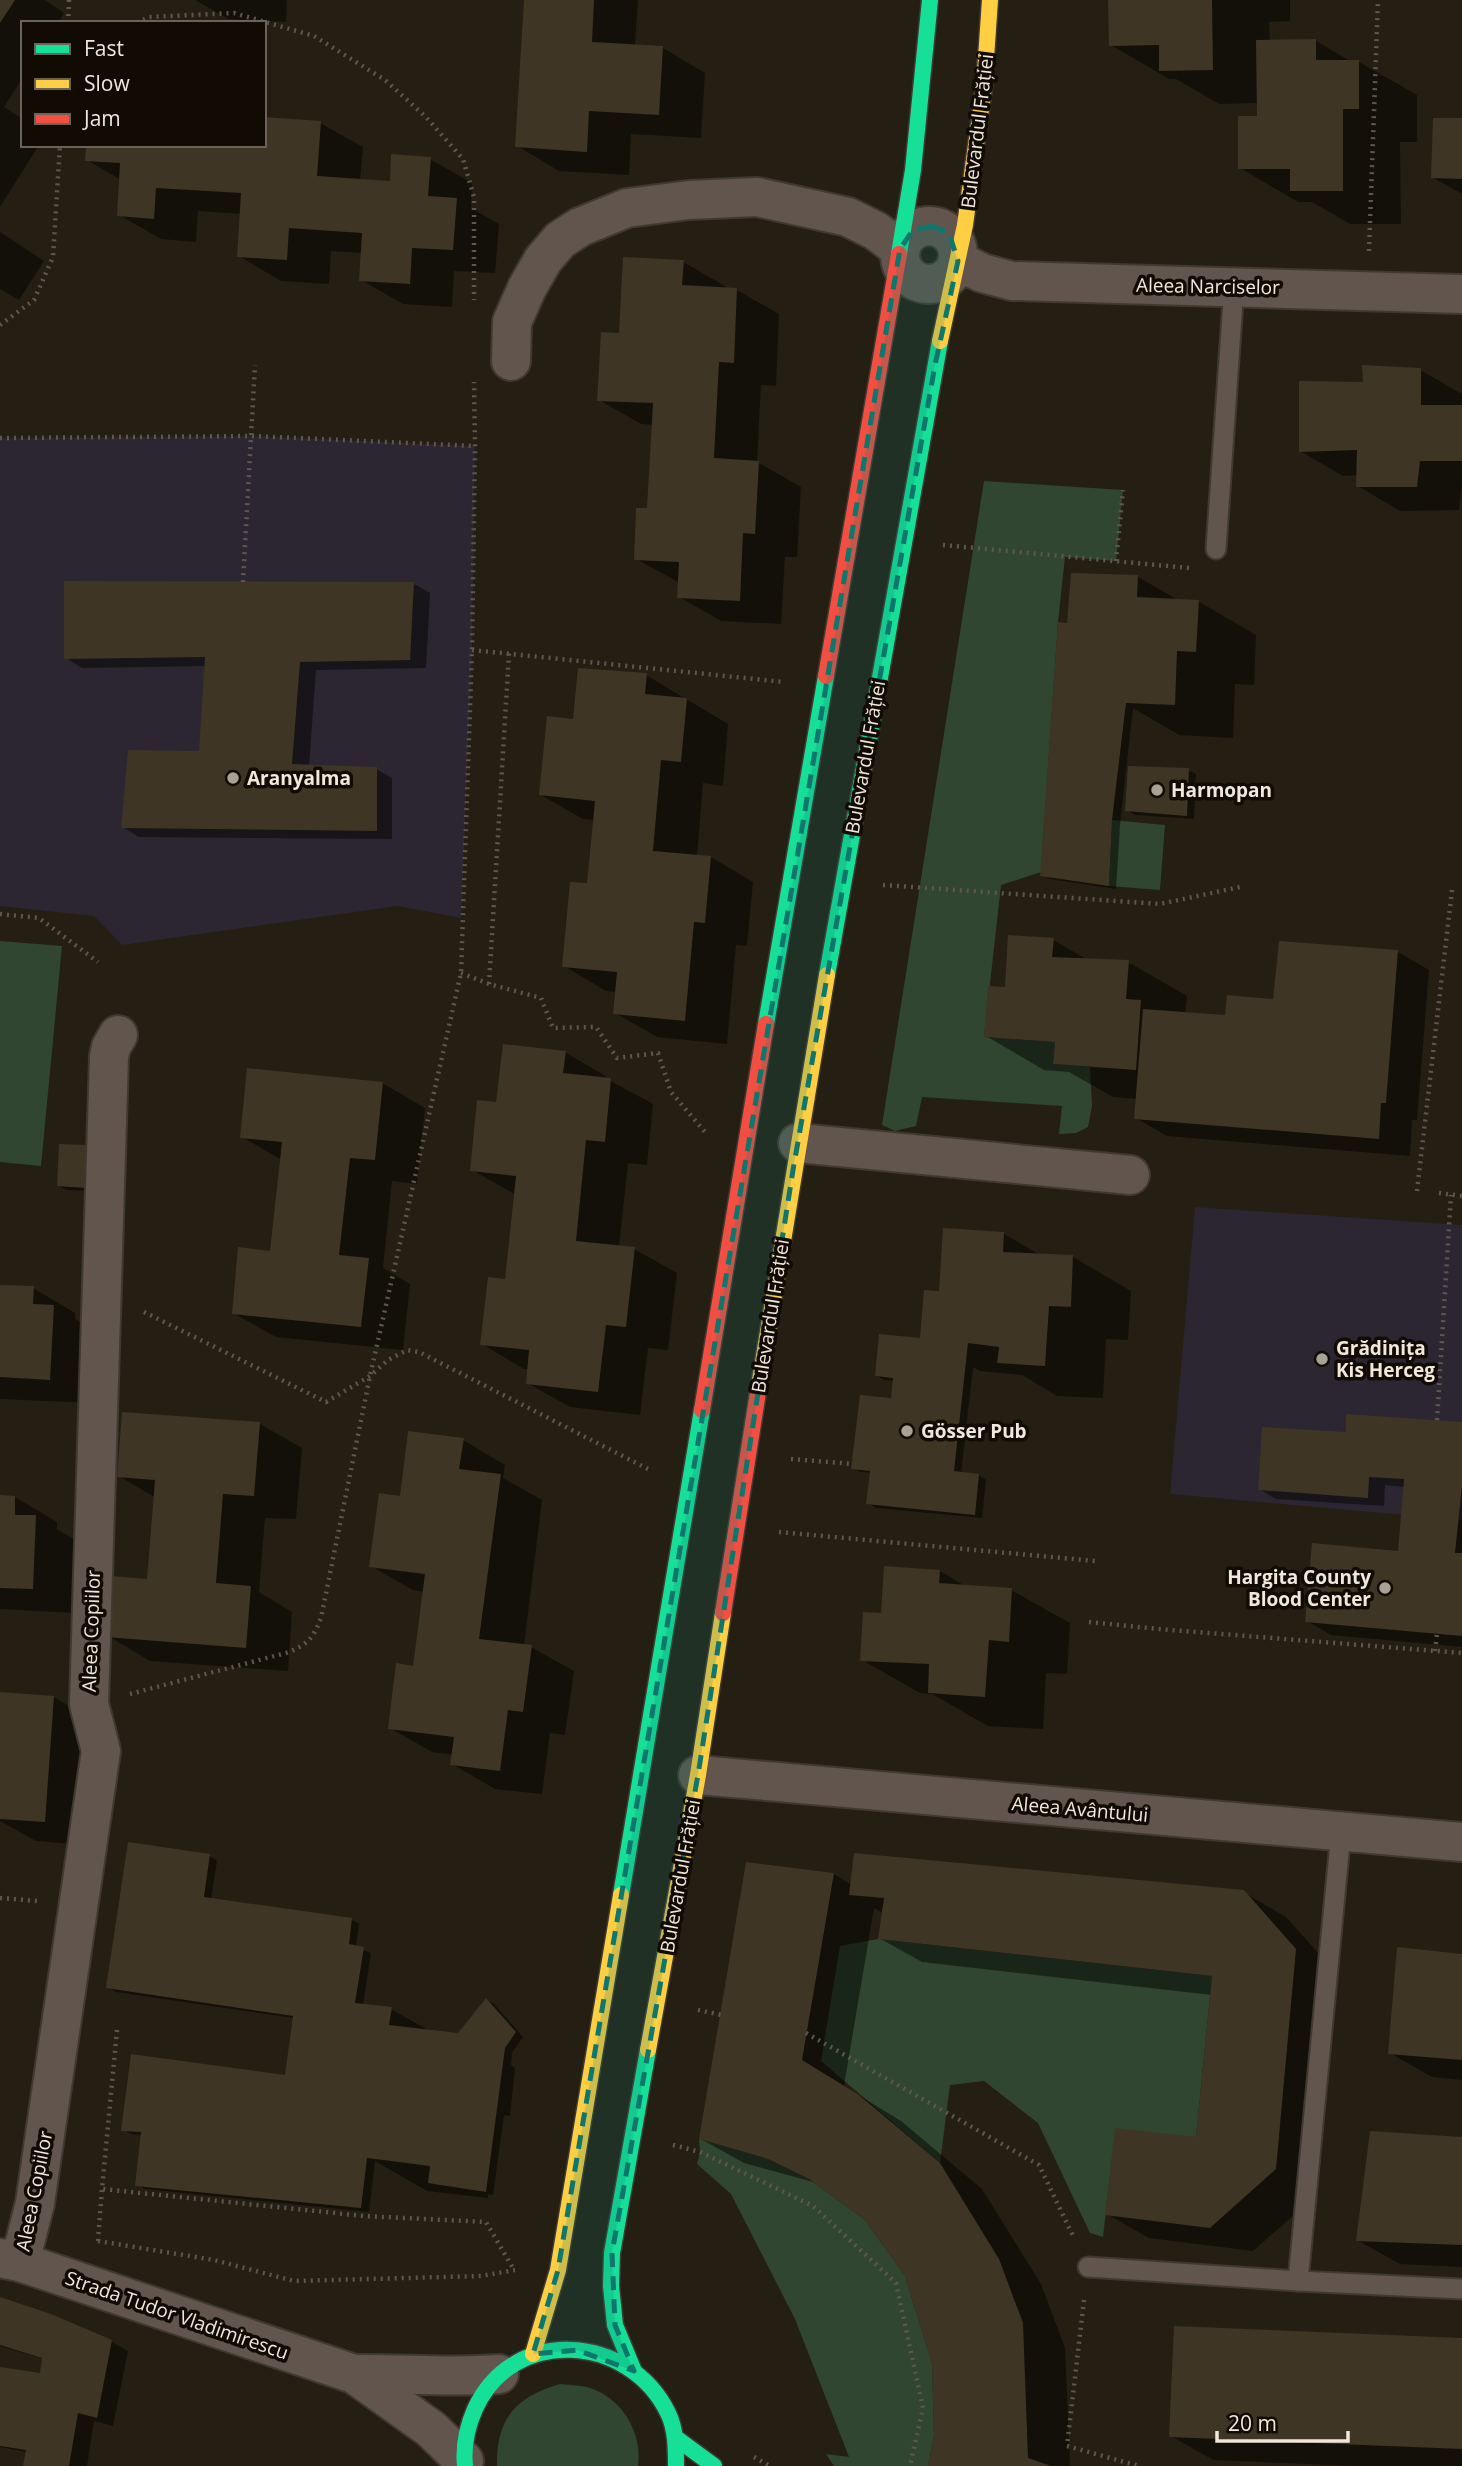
<svg xmlns="http://www.w3.org/2000/svg" width="1462" height="2466" viewBox="0 0 1462 2466" font-family="'Open Sans',sans-serif">
	<rect width="100%" height="100%" fill="#251e13"/>
	<!-- education -->
	<g fill="#2b2632">
		<polygon points="253,436 475,446 472,650 461,918 398,906 122,945 94,916 0,906 0,438"/>
		<polygon points="1195,1207 1462,1225 1462,1520 1170,1494"/>
	</g>
	<!-- green -->
	<g fill="#304630">
		<polygon points="984,481 1123,490 1116,561 1065,557 1058,622 1041,872 1001,885 984,1037 1055,1042 1053,1064 1090,1067 1092,1106 1088,1127 1076,1133 1059,1134 1062,1106 922,1097 916,1126 895,1131 882,1125"/>
		<polygon points="1112,820 1165,825 1160,890 1109,886"/>
		<polygon points="0,941 62,946 41,1166 0,1162"/>
		<polygon points="878,1939 1212,1976 1196,2137 1115,2133 1103,2237 1090,2233 1038,2123 984,2081 950,2085 940,2163 821,2061 840,1946"/>
		<polygon points="699,2139 768,2159 809,2179 865,2220 905,2276 932,2363 934,2436 928,2466 834,2466 826,2454 849,2457 795,2319 731,2194 697,2164 700,2152"/>
		<path d="M560 2384C567 2385 575 2385 582 2386 619 2393 643 2430 638 2466H497C496 2419 515 2397 560 2384Z"/>
	</g>
	<!-- shadow -->
	<g fill="#0007">
		<polygon points="0,0 45,0 64,13 58,23 23,23 23,77 4,107 23,119 23,145 39,145 0,207"/>
		<polygon points="195,0 287,0 286,22 228,19"/>
		<polygon points="526,0 638,0 635,46 663,48 705,73 701,138 631,134 629,175 559,171 517,146"/>
		<polygon points="1110,0 1290,0 1290,21 1269,22 1270,41 1316,41 1352,62 1359,62 1417,95 1417,142 1400,142 1401,224 1350,224 1312,202 1298,202 1240,168 1258,118 1258,103 1219,104 1176,79 1169,79 1111,45"/>
		<polygon points="1462,120 1462,194 1432,177"/>
		<polygon points="320,123 363,147 360,181 391,183 430,159 472,183 471,208 499,224 495,273 454,271 452,307 403,304 361,280 362,253 331,251 329,284 281,281 239,256 242,214 198,211 196,242 161,239 119,215 121,180 87,160 264,145"/>
		<polygon points="0,232 44,261 19,300 0,289"/>
		<polygon points="683,262 725,286 725,289 737,290 779,314 776,386 761,385 757,462 801,487 797,557 785,557 781,624 721,621 679,597 680,583 636,559 649,510 653,425 641,424 599,400 621,335"/>
		<polygon points="1420,370 1462,394 1462,485 1459,510 1400,511 1358,486 1358,475 1343,476 1300,451 1365,384"/>
		<polygon points="1138,577 1178,600 1198,601 1256,635 1254,685 1235,684 1233,738 1179,735 1133,708 1120,825 1116,889 1050,879 1042,875 1069,625"/>
		<polygon points="414,584 430,593 426,668 316,670 309,766 376,769 392,778 392,839 139,837 123,827 201,752 206,666 82,668 66,658"/>
		<polygon points="646,675 728,724 723,786 703,783 697,856 711,857 753,882 747,946 736,945 727,1044 657,1037 615,1013 617,992 606,991 564,966 589,885 595,820 583,819 541,795 575,721"/>
		<polygon points="1188,770 1196,774 1194,819 1135,815 1127,810"/>
		<polygon points="1053,940 1090,961 1128,962 1187,996 1185,1014 1226,1017 1275,1001 1398,952 1429,970 1417,1120 1412,1120 1410,1156 1167,1136 1136,1118 1137,1099 1113,1097 1069,1072 1044,1070 986,1036 1006,989"/>
		<polygon points="565,1052 607,1077 607,1079 653,1104 647,1165 628,1163 619,1247 634,1249 677,1273 668,1350 648,1348 640,1415 570,1407 527,1383 529,1369 524,1369 482,1344 507,1281 516,1195 472,1170 498,1104"/>
		<polygon points="382,1083 425,1108 417,1184 392,1181 383,1268 410,1284 403,1350 276,1337 233,1313 272,1253 282,1160 242,1137"/>
		<polygon points="87,1147 93,1191 66,1190 58,1185"/>
		<polygon points="945,1230 1004,1234 1042,1256 1073,1257 1131,1291 1128,1340 1106,1339 1103,1398 1057,1396 1022,1375 980,1371 973,1367 961,1474 979,1475 986,1480 982,1518 876,1508 868,1503 871,1473 861,1472 853,1468 893,1400 895,1381 884,1380 877,1376 928,1341 941,1292"/>
		<polygon points="0,1287 33,1288 75,1313 75,1319 96,1331 92,1403 0,1399"/>
		<polygon points="260,1424 302,1448 296,1519 265,1518 259,1592 292,1612 288,1671 150,1661 108,1636 149,1581 156,1498 119,1476"/>
		<polygon points="1462,1424 1462,1647 1331,1635 1307,1621 1399,1553 1405,1487 1385,1485 1384,1506 1276,1499 1259,1489 1347,1434"/>
		<polygon points="463,1440 505,1465 503,1478 542,1500 524,1646 531,1647 574,1671 565,1735 550,1733 542,1794 495,1789 452,1764 454,1755 432,1752 390,1728 414,1668 424,1592 413,1590 371,1566 401,1498"/>
		<polygon points="0,1497 15,1497 57,1522 57,1529 78,1542 75,1613 0,1609"/>
		<polygon points="940,1571 967,1587 1011,1590 1070,1623 1067,1674 1046,1673 1043,1729 988,1726 932,1694 920,1693 862,1660 883,1615"/>
		<polygon points="0,1693 54,1697 96,1722 87,1845 36,1841 0,1821"/>
		<polygon points="129,1844 210,1856 217,1861 211,1899 352,1920 359,1924 356,1947 371,1953 363,2005 391,2009 430,2031 458,2035 487,2000 494,2004 523,2037 512,2053 511,2065 515,2068 510,2116 504,2115 493,2195 488,2194 488,2198 427,2191 375,2161 369,2212 145,2189 137,2185 142,2135 131,2134 123,2130 286,2077 294,2018 116,1992 108,1987"/>
		<polygon points="834,1874 852,1885 1243,1892 1286,1917 1338,1975 1318,2194 1253,2251 1149,2238 1107,2214 1197,2139 1212,1995 922,1962 879,1938 883,1913 874,1908 844,2086 901,2121 982,2189 1041,2284 1065,2348 1070,2466 930,2466 936,2436 933,2363 906,2275 866,2218 824,2188 813,2182 744,2163 701,2139"/>
		<polygon points="1462,1955 1462,2080 1432,2077 1390,2053"/>
		<polygon points="1462,2139 1462,2267 1400,2264 1357,2240"/>
		<polygon points="0,2299 50,2316 112,2342 128,2351 113,2426 94,2421 87,2466 25,2466 27,2452 0,2447 0,2368 41,2376 44,2359 0,2346"/>
		<polygon points="1462,2339 1462,2466 1353,2466 1213,2460 1171,2436"/>
	</g>
	<!-- building -->
	<g fill="#3e3525">
		<polygon points="0,0 15,0 0,23"/>
		<polygon points="524,0 594,0 592,42 663,46 659,115 589,111 587,152 515,147"/>
		<polygon points="1108,0 1212,0 1213,70 1159,71 1159,45 1109,46"/>
		<polygon points="1316,39 1316,60 1359,60 1359,109 1343,109 1343,191 1290,191 1290,169 1238,169 1238,116 1257,116 1256,40"/>
		<polygon points="264,117 321,121 317,176 390,181 391,154 431,157 428,196 457,198 453,250 412,248 410,284 359,281 362,233 289,228 287,260 237,257 241,193 156,188 154,219 117,216 120,163 85,161 86,145 264,145"/>
		<polygon points="1433,118 1462,118 1462,179 1431,178"/>
		<polygon points="623,257 684,260 682,285 737,288 734,363 719,362 714,458 759,461 755,534 743,533 740,601 677,598 679,562 634,560 636,508 647,508 653,403 597,401 601,332 619,333"/>
		<polygon points="1362,365 1421,368 1421,405 1462,405 1462,461 1420,461 1417,487 1356,487 1357,450 1299,452 1299,381 1363,382"/>
		<polygon points="1071,573 1138,575 1137,597 1199,600 1196,652 1177,651 1175,705 1126,703 1112,820 1109,886 1040,876 1058,622 1067,623"/>
		<polygon points="64,581 414,582 410,660 300,662 292,764 377,767 377,831 121,828 128,750 199,751 205,657 64,659"/>
		<polygon points="578,668 647,673 645,694 687,698 681,762 661,760 653,851 711,856 705,923 694,922 685,1021 613,1014 617,972 562,967 570,882 587,883 595,801 539,795 547,716 573,719"/>
		<polygon points="1128,766 1189,768 1187,816 1125,811"/>
		<polygon points="1008,935 1054,938 1052,957 1129,960 1126,999 1141,1000 1136,1070 1053,1064 1055,1042 984,1037 988,986 1005,987"/>
		<polygon points="1279,941 1398,950 1386,1103 1381,1103 1379,1139 1134,1119 1143,1009 1225,1015 1227,995 1273,999"/>
		<polygon points="503,1044 566,1051 563,1073 611,1078 605,1142 586,1140 576,1241 635,1247 626,1327 606,1325 598,1392 526,1384 529,1350 480,1345 488,1277 505,1279 516,1176 470,1171 477,1100 496,1102"/>
		<polygon points="247,1068 383,1082 375,1160 350,1158 339,1255 369,1258 361,1327 232,1314 238,1247 270,1251 282,1142 240,1138"/>
		<polygon points="59,1144 88,1145 86,1188 57,1186"/>
		<polygon points="943,1228 1004,1232 1003,1252 1073,1255 1071,1307 1049,1306 1045,1366 997,1363 999,1347 968,1343 954,1471 979,1474 975,1515 866,1504 870,1471 851,1469 860,1395 891,1398 893,1378 875,1376 879,1334 920,1338 924,1290 939,1291"/>
		<polygon points="0,1285 34,1286 33,1304 54,1305 50,1380 0,1377"/>
		<polygon points="122,1412 260,1422 254,1496 223,1494 216,1583 251,1586 246,1648 106,1637 111,1576 147,1579 155,1480 117,1477"/>
		<polygon points="1346,1414 1462,1422 1462,1485 1455,1553 1462,1553 1462,1636 1305,1622 1312,1543 1398,1551 1404,1479 1369,1477 1368,1498 1258,1490 1262,1427 1346,1432"/>
		<polygon points="408,1431 464,1438 459,1469 501,1474 479,1639 532,1645 523,1712 508,1710 500,1771 450,1765 454,1737 388,1729 396,1663 413,1666 425,1574 369,1567 379,1493 400,1496"/>
		<polygon points="0,1495 15,1496 15,1515 36,1515 33,1589 0,1588"/>
		<polygon points="884,1566 940,1570 939,1583 1012,1588 1009,1642 989,1640 985,1697 928,1693 929,1664 860,1661 863,1612 881,1613"/>
		<polygon points="0,1692 54,1696 45,1822 0,1819"/>
		<polygon points="128,1842 210,1854 204,1897 352,1918 349,1944 364,1947 355,2003 392,2007 389,2025 458,2033 486,1998 516,2032 505,2048 486,2192 428,2183 430,2166 367,2158 361,2208 135,2186 141,2132 121,2131 131,2054 285,2075 293,2016 106,1988"/>
		<polygon points="854,1853 1244,1890 1296,1949 1276,2169 1210,2228 1105,2215 1115,2128 1196,2137 1212,1976 878,1939 884,1898 849,1895"/>
		<polygon points="746,1862 834,1873 802,2060 859,2095 940,2163 999,2259 1023,2323 1028,2458 1051,2466 928,2466 934,2436 932,2363 905,2276 865,2220 809,2179 768,2159 699,2139"/>
		<polygon points="1397,1947 1462,1954 1462,2060 1388,2054"/>
		<polygon points="1370,2131 1462,2137 1462,2245 1356,2241"/>
		<polygon points="0,2297 51,2314 112,2340 97,2418 78,2413 69,2466 23,2466 26,2450 0,2446 0,2367 40,2373 42,2358 0,2345"/>
		<polygon points="1174,2326 1462,2338 1462,2449 1169,2437"/>
	</g>
	<g fill="none" stroke-linecap="round" stroke-linejoin="round">
		<defs>
			<g id="lane">
				<polyline points="1216,549 1234,286"/>
				<polyline points="1088,2267 1298,2281 1462,2289"/>
				<polyline points="1298,2281 1341,1832"/>
			</g>
			<g id="street">
				<circle cx="929" cy="255" r="29"/>
				<polyline points="958,261 982,273 1012,281 1462,294"/>
				<polyline points="511,361 512,322 527,288 543,260 560,240 580,227 627,208 689,200 757,197 848,217 876,231 900,249"/>
				<polyline points="798,1143 1130,1175"/>
				<polyline points="698,1775 1462,1842"/>
				<polyline points="0,2258 20,2262 354,2374 431,2429 464,2461"/>
				<polyline points="20,2262 35,2203 101,1751 89,1704 109,1057 111,1047 118,1035"/>
				<path d="M354 2374C402 2373 450 2378 499 2374"/>
			</g>
			<g id="fast">
				<polyline points="899,254 913,170 930,0"/>
				<polyline points="827,975 940,341"/>
				<polyline points="766,1024 826,676"/>
				<polyline points="621,1895 702,1410"/>
				<polyline points="634,2371 615,2325 611,2286 612,2253 648,2050"/>
				<polyline points="676,2438 714,2466"/>
				<path d="M465 2466C463 2446 467 2427 475 2409 513 2325 630 2334 668 2413 676 2429 676 2449 676 2466"/>
			</g>
			<g id="slow">
				<polyline points="940,341 965,225 984,87 990,0"/>
				<polyline points="759,1386 827,975"/>
				<polyline points="648,2050 698,1775 723,1613"/>
				<polyline points="533,2354 558,2270 621,1895"/>
			</g>
			<g id="jam">
				<polyline points="826,676 899,254"/>
				<polyline points="702,1410 766,1024"/>
				<polyline points="723,1613 759,1386"/>
			</g>
		</defs>
		<!-- lane casing -->
		<use href="#lane" stroke="#403931" stroke-width="23"/>
		<!-- street casing -->
		<use href="#street" stroke="#403931" stroke-width="42"/>
		<!-- fast casing -->
		<use href="#fast" stroke="#403931" stroke-width="19"/>
		<!-- slow casing -->
		<use href="#slow" stroke="#403931" stroke-width="19"/>
		<!-- jam casing -->
		<use href="#jam" stroke="#403931" stroke-width="19"/>
		<!-- path -->
		<g stroke="#60564f" stroke-width="4.5" stroke-dasharray="2 5" stroke-linecap="butt">
			<polyline points="68,23 69,0"/>
			<polyline points="137,23 149,17 234,13 314,36 385,80 426,117 463,159 474,197 474,300"/>
			<polyline points="1369,251 1378,0"/>
			<polyline points="0,325 34,300 53,257 60,145"/>
			<polyline points="0,438 253,436 475,446"/>
			<polyline points="943,545 1189,568"/>
			<polyline points="1116,561 1123,490"/>
			<polyline points="243,582 255,365"/>
			<polyline points="472,650 784,682"/>
			<polyline points="883,885 1160,904 1240,887"/>
			<polyline points="0,914 39,918 98,962"/>
			<polyline points="461,973 489,984 541,998 553,1028 596,1027 617,1058 658,1053 671,1092 705,1132"/>
			<polyline points="489,984 509,653"/>
			<polyline points="1417,1191 1452,890"/>
			<polyline points="1439,1193 1462,1196"/>
			<polyline points="144,1312 326,1402 370,1376 388,1360 407,1350 419,1352 650,1470"/>
			<polyline points="1437,1420 1451,1195"/>
			<polyline points="791,1459 853,1464"/>
			<polyline points="779,1532 1095,1561"/>
			<polyline points="1089,1622 1158,1629 1462,1653"/>
			<polyline points="1435,1651 1437,1634"/>
			<path d="M130 1694 286 1653C307 1645 313 1639 321 1618L370 1376 461 973 472 650 475 446 474 382"/>
			<polyline points="0,1898 37,1901"/>
			<polyline points="698,2010 722,2015"/>
			<polyline points="117,2030 102,2189 364,2216 486,2222 514,2270"/>
			<polyline points="806,2033 1039,2165 1074,2238"/>
			<polyline points="673,2145 700,2152 813,2206 896,2283 923,2408 910,2466"/>
			<polyline points="98,2241 214,2260 294,2281 481,2276 515,2270"/>
			<polyline points="98,2241 102,2189"/>
			<polyline points="1084,2300 1067,2446 1139,2466"/>
			<polyline points="754,2457 770,2466"/>
		</g>
		<!-- lane -->
		<use href="#lane" stroke="#61554e" stroke-width="19"/>
		<!-- street -->
		<use href="#street" stroke="#61554e" stroke-width="38"/>
		<!-- fast -->
		<use href="#fast" stroke="#16e098" stroke-width="16"/>
		<!-- slow -->
		<use href="#slow" stroke="#ffcf43" stroke-width="16"/>
		<!-- jam -->
		<use href="#jam" stroke="#f24e42" stroke-width="16"/>
	</g>
	<!-- marked area -->
	<path fill="#0f766e" fill-opacity="0.2" stroke="#0f766e" stroke-width="5" stroke-dasharray="14 9" stroke-linejoin="round" d="M932 226 949 233 958 261 935 365 793 1170 698 1775 612 2253 615 2325 634 2371 577 2350 533 2354 558 2270 900 249 913 230Z"/>
	<!-- markers -->
	<g fill="#aaa195" stroke="#110b04" stroke-width="2.5">
		<circle cx="233" cy="778" r="7"/>
		<circle cx="1157" cy="790" r="7"/>
		<circle cx="1322" cy="1359" r="7"/>
		<circle cx="907" cy="1431" r="7"/>
		<circle cx="1385" cy="1588" r="7"/>
	</g>
	<g text-anchor="middle" dominant-baseline="central" stroke-width="7" stroke-linejoin="round" paint-order="stroke">
		<!-- street labels -->
		<g font-size="19" fill="#f1e8db" stroke="#110b04">
			<text transform="translate(977 131) rotate(-83)">Bulevardul Frăției</text>
			<text transform="translate(1208 286) rotate(1)">Aleea Narciselor</text>
			<text transform="translate(865 757) rotate(-80)">Bulevardul Frăției</text>
			<text transform="translate(770 1316) rotate(-81)">Bulevardul Frăției</text>
			<text transform="translate(91 1631) rotate(-88)">Aleea Copiilor</text>
			<text transform="translate(1080 1809) rotate(5)">Aleea Avântului</text>
			<text transform="translate(680 1876) rotate(-80)">Bulevardul Frăției</text>
			<text transform="translate(34 2191) rotate(-79)">Aleea Copiilor</text>
			<text transform="translate(177 2315) rotate(19)">Strada Tudor Vladimirescu</text>
		</g>
		<!-- poi labels -->
		<g font-size="19" font-weight="bold" fill="#f1e8db" stroke="#110b04" text-anchor="start">
			<text x="247" y="778">Aranyalma</text>
			<text x="1171" y="790">Harmopan</text>
			<text x="1336" y="1348">Grădinița<tspan x="1336" dy="22">Kis Herceg</tspan></text>
			<text x="921" y="1431">Gösser Pub</text>
			<text x="1371" y="1577" text-anchor="end">Hargita County<tspan x="1371" dy="22">Blood Center</tspan></text>
		</g>
	</g>
	<!-- legend -->
	<rect x="21" y="21" width="245" height="126" fill="#110b04" stroke="#6b635a" stroke-width="2"/>
	<rect x="35" y="44" width="35" height="10" fill="#16e098" stroke="#6b635a" stroke-width="2"/>
	<text x="84" y="56" font-size="21" fill="#f1e8db">Fast</text>
	<rect x="35" y="79" width="35" height="10" fill="#ffcf43" stroke="#6b635a" stroke-width="2"/>
	<text x="84" y="91" font-size="21" fill="#f1e8db">Slow</text>
	<rect x="35" y="114" width="35" height="10" fill="#f24e42" stroke="#6b635a" stroke-width="2"/>
	<text x="84" y="126" font-size="21" fill="#f1e8db">Jam</text>
	<!-- scale -->
	<path d="M1217 2431v10h131v-10" fill="none" stroke="#f1e8db" stroke-width="3.5"/>
	<text x="1228" y="2431" font-size="21" fill="#f1e8db" stroke="#110b04" stroke-width="5" paint-order="stroke">20 m</text>
</svg>
